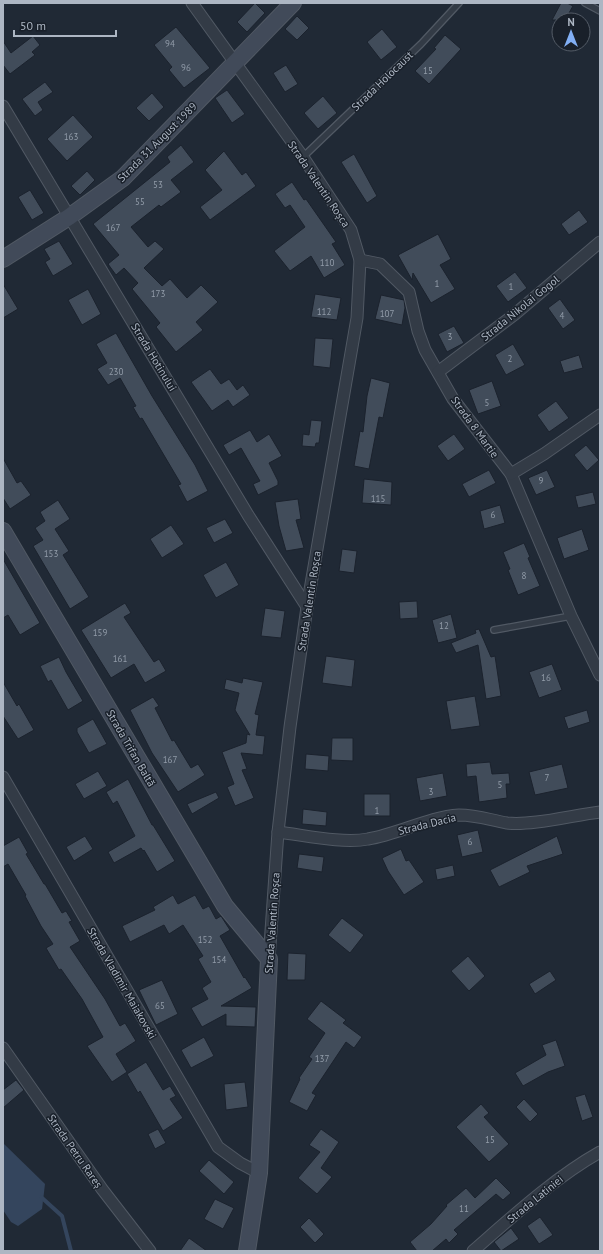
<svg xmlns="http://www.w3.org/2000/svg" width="603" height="1254" viewBox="0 0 603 1254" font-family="'PT Sans',sans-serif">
	<rect width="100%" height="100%" fill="#202935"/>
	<!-- water -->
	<polygon fill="#34455d" points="3,1143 45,1184 42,1209 18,1226 11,1222 3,1210"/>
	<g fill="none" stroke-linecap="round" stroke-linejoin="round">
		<!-- stream -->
		<polyline stroke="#34455d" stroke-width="4" points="41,1197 62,1216 71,1251"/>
	</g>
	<!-- building -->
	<g fill="#414c5a" stroke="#1b222d">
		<polygon points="255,3 265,13 247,32 237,22"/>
		<polygon points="561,3 567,3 573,6 565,20 552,20"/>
		<polygon points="297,16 309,28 297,40 285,29"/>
		<polygon points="176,27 210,68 184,88 169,70 172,67 154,45"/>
		<polygon points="382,29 397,47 381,60 367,42"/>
		<polygon points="445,35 461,49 429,84 415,71 436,49 434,48"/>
		<polygon points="33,36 40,45 32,52 35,55 10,74 3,65 3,41 11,53"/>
		<polygon points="286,65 298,84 285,92 273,73"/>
		<polygon points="45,82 53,92 38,102 43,110 35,116 22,99"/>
		<polygon points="227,90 245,114 232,123 215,98"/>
		<polygon points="152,93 164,107 149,121 136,108"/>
		<polygon points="323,96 337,113 318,129 304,113"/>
		<polygon points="73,115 93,137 67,161 47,139"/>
		<polygon points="181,145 194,162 171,180 181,192 161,207 159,205 131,227 148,247 155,241 164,249 144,268 162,286 170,279 187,298 201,285 218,302 196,322 203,330 176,352 156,327 160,323 132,289 138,283 124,268 116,275 108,264 119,255 93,224 170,162 167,157"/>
		<polygon points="224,151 242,175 246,172 256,186 210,220 200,207 222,190 205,170"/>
		<polygon points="354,154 377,196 367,203 341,162"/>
		<polygon points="87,171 95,180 80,195 71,186"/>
		<polygon points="292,182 304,200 306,199 336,242 332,244 345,265 324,278 311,256 290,271 274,251 305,227 290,205 285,208 275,194"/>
		<polygon points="30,190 44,213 32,220 18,197"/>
		<polygon points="579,210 588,222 569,235 561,224"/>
		<polygon points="438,234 451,259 440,265 455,289 431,303 413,273 412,280 398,255"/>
		<polygon points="59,241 73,264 53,276 45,262 50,259 44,249"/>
		<polygon points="515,272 527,288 508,302 496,286"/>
		<polygon points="3,284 18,309 3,318"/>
		<polygon points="88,289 101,314 82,325 68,300"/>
		<polygon points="315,294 341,298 337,320 311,317"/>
		<polygon points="381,295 404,300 405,308 402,325 375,319"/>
		<polygon points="560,299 575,320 563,329 548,308"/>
		<polygon points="454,326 464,343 447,352 438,334"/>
		<polygon points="116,333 152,396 195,465 208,491 187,502 178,485 181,484 142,418 140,419 133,407 136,406 120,378 108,385 97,369 107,363 96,344"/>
		<polygon points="315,338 333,339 330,368 313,366"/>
		<polygon points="513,344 525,365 506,375 495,355"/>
		<polygon points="579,355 583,368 564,373 560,361"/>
		<polygon points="210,369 221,384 229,379 237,390 243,385 250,395 233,407 228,400 212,411 191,382"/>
		<polygon points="371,378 390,383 383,418 379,417 369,469 354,466 360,431 363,432 367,396"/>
		<polygon points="492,381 501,406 478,414 469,390"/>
		<polygon points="556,401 569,418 549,432 537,415"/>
		<polygon points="311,420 322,421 319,443 316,443 315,447 302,446 303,434 309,435"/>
		<polygon points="250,430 257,442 269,434 282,456 269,463 278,481 278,485 258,495 253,484 260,481 241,448 229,455 223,445"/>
		<polygon points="454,434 465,449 448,461 437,446"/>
		<polygon points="586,445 599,460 587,471 574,455"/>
		<polygon points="3,458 17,483 21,481 31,495 10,509 3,498"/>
		<polygon points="489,470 496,483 469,497 462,484"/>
		<polygon points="547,470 555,487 536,495 528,478"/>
		<polygon points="364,479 392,482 391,505 362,503"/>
		<polygon points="593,492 596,504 578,508 575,496"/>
		<polygon points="298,499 301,519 296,520 304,548 286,551 279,526 275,502"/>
		<polygon points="58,500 70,519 55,529 69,551 63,555 89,597 70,609 33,546 43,540 35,528 45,521 40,512"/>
		<polygon points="500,505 505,523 484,529 480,511"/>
		<polygon points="225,519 233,533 214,543 206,528"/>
		<polygon points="171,525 184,544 162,558 150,539"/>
		<polygon points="582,529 589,550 564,559 557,538"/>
		<polygon points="524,543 530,557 528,558 540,586 518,595 508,570 510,569 503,552"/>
		<polygon points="342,549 357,551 354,573 339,571"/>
		<polygon points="3,559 40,623 20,635 8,615 3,618"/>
		<polygon points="226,562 239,585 216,598 203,575"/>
		<polygon points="417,601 418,618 400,619 399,602"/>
		<polygon points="125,603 131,613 124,617 154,662 159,659 166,671 145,683 134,664 111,678 81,630"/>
		<polygon points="265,608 285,611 281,638 261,636"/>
		<polygon points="451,614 457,638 438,643 432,620"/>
		<polygon points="479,629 491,657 495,656 501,696 486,699 478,645 456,653 451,643 476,633 475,630"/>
		<polygon points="326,656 355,660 352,687 322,683"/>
		<polygon points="59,657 66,672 83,701 68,710 51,680 48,682 40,666"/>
		<polygon points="552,664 562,690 539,698 529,672"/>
		<polygon points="243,678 263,682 255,714 259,715 256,735 265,736 263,755 241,753 247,769 242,770 254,798 235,806 227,787 234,784 222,752 246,743 247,734 250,735 235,710 239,693 224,689 226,679 242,683"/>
		<polygon points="3,682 17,706 19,704 34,730 18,739 3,716"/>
		<polygon points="475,696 480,726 451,730 446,701"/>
		<polygon points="153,697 159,706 155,708 172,741 174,740 191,768 198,764 205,775 178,792 152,753 130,710"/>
		<polygon points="587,710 590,722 568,729 564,717"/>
		<polygon points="93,719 107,744 89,753 77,732 77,728"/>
		<polygon points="332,738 353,738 353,761 331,760"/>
		<polygon points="306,754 329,756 328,771 305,769"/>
		<polygon points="490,762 492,774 509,773 510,784 506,784 507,798 479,802 476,776 467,777 466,764"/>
		<polygon points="562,764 568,788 535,795 529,772"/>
		<polygon points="98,771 107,786 84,799 75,784"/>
		<polygon points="443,773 447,796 420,801 416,778"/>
		<polygon points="128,779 152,825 153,825 175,861 157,872 144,850 143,851 141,848 114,863 108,852 135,836 117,801 113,804 106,792"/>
		<polygon points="216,792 219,798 192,814 187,804"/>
		<rect x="364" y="794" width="26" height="22"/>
		<polygon points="303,809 327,812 326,826 302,824"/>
		<polygon points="478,830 483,852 462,857 457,835"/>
		<polygon points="85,836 93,849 74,861 66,847"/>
		<polygon points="557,836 563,854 527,866 530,872 499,887 490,870"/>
		<polygon points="19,837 28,853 26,854 44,884 45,884 62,913 66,911 72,921 69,922 80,941 70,947 105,999 120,1026 125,1023 136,1041 116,1054 127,1072 112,1082 87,1046 103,1037 82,999 61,969 59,970 46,948 53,944 41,926 25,896 26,895 8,864 3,867 3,846"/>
		<polygon points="401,849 406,861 409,860 424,882 404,895 388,871 382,858"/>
		<polygon points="299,854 324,857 322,872 297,868"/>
		<polygon points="453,865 455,876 437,880 435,869"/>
		<polygon points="173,895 178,904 195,895 203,909 209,906 216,919 221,916 230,930 220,936 244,978 245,977 252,988 221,1006 256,1007 255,1027 226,1026 226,1014 202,1027 191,1008 208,999 202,988 211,982 198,959 203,956 183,925 169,934 164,925 130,942 122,926 155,910 153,907"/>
		<polygon points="342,918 364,935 350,953 328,935"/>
		<polygon points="288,953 306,954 305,980 287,980"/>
		<polygon points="468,956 485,976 469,991 451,971"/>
		<polygon points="550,971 556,980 535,994 529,984"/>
		<polygon points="162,980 178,1014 156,1025 139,990"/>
		<polygon points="321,1001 346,1020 343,1023 362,1037 354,1048 346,1042 312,1093 316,1095 307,1111 289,1102 300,1079 299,1078 312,1059 309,1057 325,1033 307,1019"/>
		<polygon points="204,1037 214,1056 191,1068 181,1050"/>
		<polygon points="556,1040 565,1066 548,1072 523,1086 515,1073 546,1055 542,1045"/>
		<polygon points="146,1062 163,1090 170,1086 176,1096 170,1099 183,1118 163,1131 140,1091 138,1093 127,1074"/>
		<polygon points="16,1080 24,1090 3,1108 3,1090"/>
		<polygon points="245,1082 248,1107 226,1110 224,1084"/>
		<polygon points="585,1094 593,1117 582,1121 575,1097"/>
		<polygon points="524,1099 538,1114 530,1122 516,1107"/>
		<polygon points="481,1104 489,1113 484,1117 509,1144 489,1162 456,1127"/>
		<polygon points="158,1129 166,1143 155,1149 148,1134"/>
		<polygon points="321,1129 339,1142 321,1168 332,1177 317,1194 298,1178 320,1152 309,1145"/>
		<polygon points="209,1160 234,1182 224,1194 199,1171"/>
		<polygon points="496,1178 511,1193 503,1200 496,1194 454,1230 458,1234 449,1243 446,1239 432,1251 417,1251 410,1242 431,1224 447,1206 446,1205 466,1188 475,1198"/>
		<polygon points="215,1199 234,1208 223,1229 204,1219"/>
		<polygon points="540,1217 553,1235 539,1244 527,1226"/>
		<polygon points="309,1218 324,1234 315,1243 300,1227"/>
		<polygon points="511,1228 519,1239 501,1251 494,1242"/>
		<polygon points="189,1238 207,1251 180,1251"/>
	</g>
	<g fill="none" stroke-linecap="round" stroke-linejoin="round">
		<defs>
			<g id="lane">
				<polyline points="585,3 600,11"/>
				<polyline points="303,157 421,44 459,3"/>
				<polyline points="494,630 571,616"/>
			</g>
			<g id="street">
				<polyline points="192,3 303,157 351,230 360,260 357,318 307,607 290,727 278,832 269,959"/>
				<polyline points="3,106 248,515 307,607"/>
				<polyline points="360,260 380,264 409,292 418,331 425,350 453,399 511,474 571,616 600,675"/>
				<polyline points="438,372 515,314 600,242"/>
				<polyline points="511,474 544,454 600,415"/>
				<polyline points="3,777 218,1147 240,1163 259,1173"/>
				<path d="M278 832C304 835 343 844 368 839 399 834 428 817 459 815 477 815 490 820 507 823 531 826 574 815 600 812"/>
				<polyline points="3,1048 102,1189 150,1251"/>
				<path d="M473 1251C513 1216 554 1178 600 1152"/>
			</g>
			<g id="secondary">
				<polyline points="3,259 69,217 123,178 293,3"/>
				<polyline points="3,531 225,906 269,959 259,1173 247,1251"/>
			</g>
		</defs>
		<!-- lane casing -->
		<use href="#lane" stroke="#515964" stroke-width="8"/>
		<!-- street casing -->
		<use href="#street" stroke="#515964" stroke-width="13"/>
		<!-- secondary casing -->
		<use href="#secondary" stroke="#515964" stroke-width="18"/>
		<!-- lane -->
		<use href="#lane" stroke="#333b46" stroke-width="5.5"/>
		<!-- street -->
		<use href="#street" stroke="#333b46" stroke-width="11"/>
		<!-- secondary -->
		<use href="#secondary" stroke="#414a59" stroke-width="16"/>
	</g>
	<g text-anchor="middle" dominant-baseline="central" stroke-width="3" stroke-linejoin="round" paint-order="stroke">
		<!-- number labels -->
		<g font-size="9" fill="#929ca9">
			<text x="170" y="43">94</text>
			<text x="186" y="67">96</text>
			<text x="428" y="70">15</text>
			<text x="71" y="136">163</text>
			<text x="158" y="184">53</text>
			<text x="140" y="201">55</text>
			<text x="113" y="227">167</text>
			<text x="327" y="262">110</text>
			<text x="437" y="283">1</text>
			<text x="511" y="286">1</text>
			<text x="158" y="293">173</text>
			<text x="324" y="311">112</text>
			<text x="387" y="313">107</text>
			<text x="562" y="315">4</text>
			<text x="450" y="336">3</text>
			<text x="510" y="358">2</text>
			<text x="116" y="371">230</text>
			<text x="487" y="402">5</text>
			<text x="541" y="480">9</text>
			<text x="378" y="498">115</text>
			<text x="493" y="514">6</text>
			<text x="51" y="553">153</text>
			<text x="524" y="575">8</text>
			<text x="444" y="625">12</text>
			<text x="100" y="632">159</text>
			<text x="120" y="658">161</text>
			<text x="546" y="677">16</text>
			<text x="170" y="759">167</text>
			<text x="547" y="777">7</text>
			<text x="500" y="784">5</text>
			<text x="431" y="791">3</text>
			<text x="377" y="810">1</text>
			<text x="470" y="841">6</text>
			<text x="205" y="939">152</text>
			<text x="219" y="959">154</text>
			<text x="160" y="1005">65</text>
			<text x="322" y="1058">137</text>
			<text x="490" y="1139">15</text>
			<text x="464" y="1208">11</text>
		</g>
		<!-- street labels -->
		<g font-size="11" fill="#adb6c3" stroke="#19202a">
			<text transform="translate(382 81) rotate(-44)">Strada Holocaust</text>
			<text transform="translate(157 142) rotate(-45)">Strada 31 August 1989</text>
			<text transform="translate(319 184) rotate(56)">Strada Valentin Roșca</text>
			<text transform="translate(520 308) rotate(-39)">Strada Nikolai Gogol</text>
			<text transform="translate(154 357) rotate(59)">Strada Hotinului</text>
			<text transform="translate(475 427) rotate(54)">Strada 8 Martie</text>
			<text transform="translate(309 601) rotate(-81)">Strada Valentin Roșca</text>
			<text transform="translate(131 748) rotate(60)">Strada Trifan Baltă</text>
			<text transform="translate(427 824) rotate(-14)">Strada Dacia</text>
			<text transform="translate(272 923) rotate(-86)">Strada Valentin Roșca</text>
			<text transform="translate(122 983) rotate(60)">Strada Vladimir Maiakovski</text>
			<text transform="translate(75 1151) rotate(55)">Strada Petru Rareș</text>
			<text transform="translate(535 1199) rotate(-39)">Strada Latiniei</text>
		</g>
	</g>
	<!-- border -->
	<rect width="603" height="1254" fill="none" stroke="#adb6c3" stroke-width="8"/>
	<!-- north arrow -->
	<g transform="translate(571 32)"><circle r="19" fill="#19202a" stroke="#545c67"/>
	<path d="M0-3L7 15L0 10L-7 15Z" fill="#82aff4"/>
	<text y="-6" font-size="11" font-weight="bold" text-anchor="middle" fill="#adb6c3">N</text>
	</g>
	<!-- scale -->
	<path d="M14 30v6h102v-6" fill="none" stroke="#adb6c3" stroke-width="2"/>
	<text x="20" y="30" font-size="12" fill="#adb6c3" stroke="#19202a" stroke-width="3" paint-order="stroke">50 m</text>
</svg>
